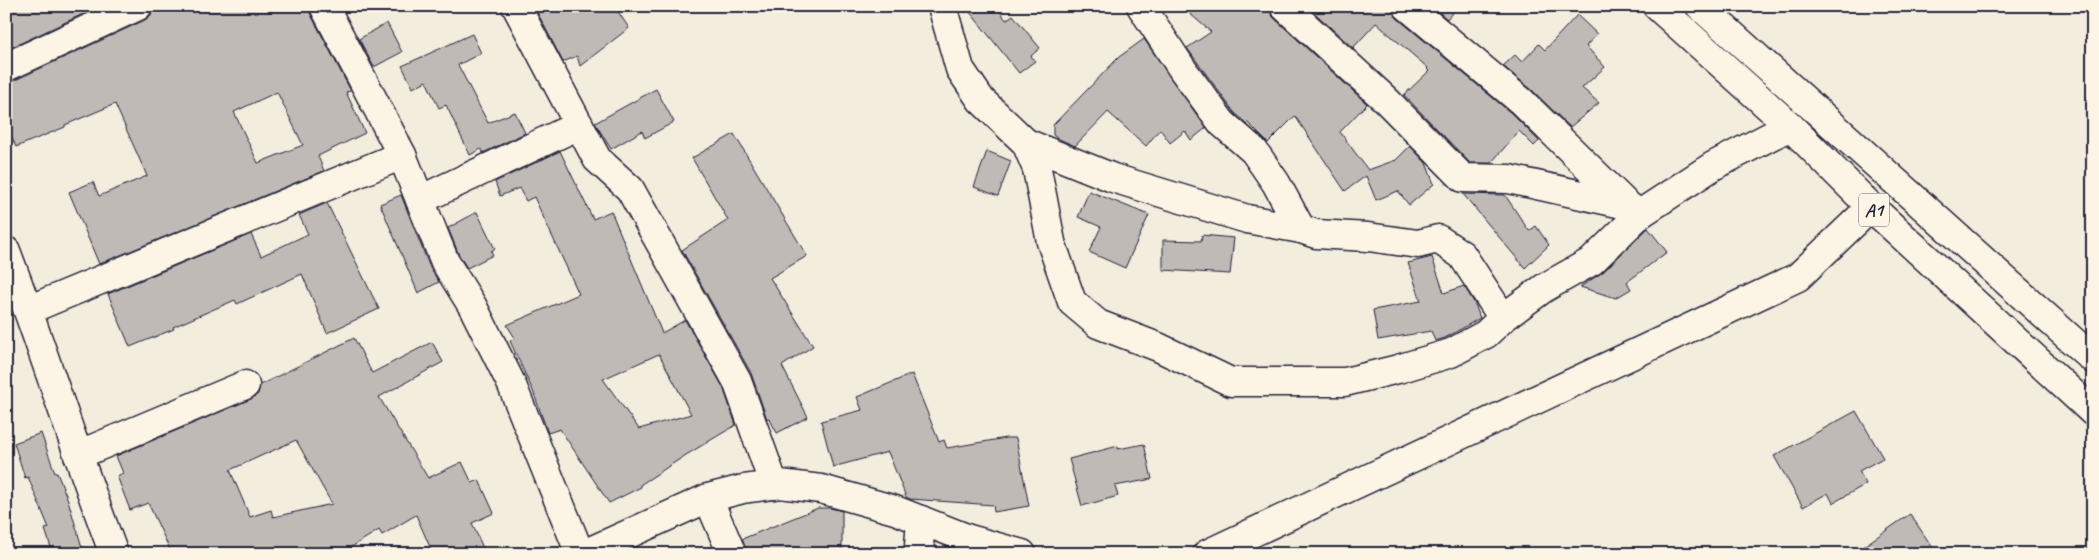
<svg xmlns="http://www.w3.org/2000/svg" width="2099" height="560" viewBox="0 0 2099 560" font-family="Caveat,sans-serif">
	<rect width="100%" height="100%" fill="#f3edde"/>
	<filter id="ink" filterUnits="userSpaceOnUse"><feTurbulence type="fractalNoise" baseFrequency=".02" numOctaves="2"/><feDisplacementMap in="SourceGraphic" scale="10" xChannelSelector="R" yChannelSelector="G"/><feConvolveMatrix kernelMatrix="1 2 1 2 8 2 1 2 1" color-interpolation-filters="sRGB"/></filter>
	<g filter="url(#ink)">
		<!-- building -->
		<g fill="#bfbab6" stroke="#22223b" fill-rule="evenodd">
			<polygon points="6,6 100,6 6,50"/>
			<path d="M153 6H309L310 13 351 91 346 92 365 133 318 156 324 171 99 264 69 192 93 182 99 196 147 176 115 104 65 125V127L16 147 6 122V82L13 81 145 20 151 15ZM277 92 303 145 258 163 234 112Z"/>
			<polygon points="534,6 614,6 629,28 580,66 577,56 563,62"/>
			<polygon points="965,6 996,6 1006,20 1013,15 1040,48 1031,56 1035,61 1019,73"/>
			<polygon points="1181,6 1269,6 1273,17 1367,104 1340,132 1368,170 1396,160 1410,146 1426,163 1434,184 1409,205 1398,191 1376,200 1366,176 1345,191 1295,116 1268,143 1246,121 1245,122 1234,112 1187,48 1211,32"/>
			<polygon points="1307,6 1392,6 1393,12 1397,18 1511,113 1539,141 1534,146 1519,131 1491,163 1470,163 1404,95 1429,71 1427,69 1428,68 1376,23 1353,48"/>
			<polygon points="1432,6 1458,6 1447,19"/>
			<polygon points="1577,15 1597,34 1586,46 1605,67 1582,88 1599,103 1570,127 1532,90 1503,66 1515,55 1522,62 1539,44 1545,50"/>
			<polygon points="387,23 402,52 374,67 359,39"/>
			<polygon points="472,34 481,53 458,65 488,123 515,112 525,133 483,153 481,149 470,155 446,105 439,108 426,81 413,88 402,66"/>
			<polygon points="1144,39 1206,128 1191,140 1185,131 1170,143 1160,129 1146,146 1108,112 1075,146 1057,138 1053,135 1053,125 1119,57"/>
			<polygon points="656,89 674,122 645,138 642,131 611,149 595,123"/>
			<polygon points="734,134 807,256 770,278 813,346 782,366 808,417 777,433 769,418 767,419 751,373 682,250 728,220 692,158"/>
			<path d="M560 151 593 219 611 211 662 333 685 320 723 387 736 425 686 455 640 485 641 487 609 503 560 429 548 433 533 391 510 341 515 338 507 325 579 294 534 197 526 201 519 188 500 196 495 182ZM659 354 691 414 639 429 603 379Z"/>
			<polygon points="987,151 1011,161 998,196 974,187"/>
			<polygon points="1089,191 1149,215 1125,268 1089,252 1101,227 1078,217"/>
			<polygon points="1463,194 1505,195 1529,231 1536,226 1549,245 1525,268"/>
			<polygon points="401,195 430,268 439,282 418,293 380,204"/>
			<polygon points="327,203 379,309 327,333 302,274 237,304 235,300 173,327 174,329 130,347 108,294 251,234 261,256 308,234 299,215"/>
			<polygon points="477,212 495,249 491,251 493,255 467,268 459,255 448,228"/>
			<polygon points="1648,228 1667,252 1627,282 1631,289 1616,298 1580,287 1603,272"/>
			<polygon points="1202,235 1234,238 1230,274 1163,270 1163,240 1201,241"/>
			<polygon points="1432,257 1444,293 1464,286 1475,304 1480,318 1445,338 1435,341 1431,331 1378,340 1373,310 1421,301 1408,263"/>
			<path d="M354 338 372 373 432 342 443 362 379 397 428 478 462 462 472 483 479 480 494 513 472 523 483 548 470 554H433L416 515 382 535 379 530 340 554H172L148 503 130 510 117 476 123 473 116 456 251 399 258 394 260 385ZM296 440 332 504 273 517 271 510 250 517 230 470Z"/>
			<polygon points="912,374 939,442 944,440 947,448 1006,438 1016,438 1029,506 994,512 993,505 910,499 906,497 888,452 833,467 821,421 862,410 857,397"/>
			<polygon points="1856,411 1883,458 1859,471 1866,484 1833,503 1828,493 1803,507 1774,456"/>
			<polygon points="41,433 55,473 57,473 68,500 84,554 53,554 45,529 49,528 28,477 25,478 14,443"/>
			<polygon points="1144,444 1152,479 1115,486 1118,496 1082,506 1069,459 1118,446 1118,449"/>
			<polygon points="818,508 830,508 842,511 842,554 747,554 742,539"/>
			<polygon points="1910,514 1937,554 1852,554"/>
		</g>
		<g fill="none" stroke-linecap="round" stroke-linejoin="round">
			<defs>
				<g id="minor">
					<polyline points="324,6 402,155 445,262 473,307 511,383 580,554"/>
					<polyline points="516,6 597,159 630,189 737,381 774,485"/>
					<polyline points="942,6 960,69 981,100 1026,143 1037,169 1051,242 1072,302 1098,324 1158,347 1231,382 1345,382 1398,369 1451,353 1486,334 1503,318 1544,288 1592,261 1640,214 1713,166 1790,126"/>
					<polyline points="1141,6 1183,70 1222,123 1254,151 1276,183 1301,229"/>
					<polyline points="1284,6 1386,100 1463,178 1509,179 1627,205 1640,214"/>
					<polyline points="1407,6 1521,101 1627,205"/>
					<polyline points="6,67 138,6"/>
					<polyline points="1026,143 1113,178 1247,219 1301,229 1316,234 1368,237 1418,244 1438,239 1462,255 1503,318"/>
					<polyline points="420,200 579,125"/>
					<path d="M6 251C44 351 76 454 114 554"/>
					<polyline points="28,310 402,155"/>
					<polyline points="78,455 245,385"/>
					<polyline points="708,498 732,554"/>
					<polyline points="921,520 919,546 923,554"/>
					<polyline points="584,554 708,498 743,489 780,484 821,489 895,510 969,539 1022,554"/>
					<polyline points="1207,554 1798,277 1871,207"/>
				</g>
				<g id="trunk">
					<polyline points="1657,6 1790,126 1871,207 2093,412"/>
					<polyline points="1700,6 2093,359"/>
				</g>
			</defs>
			<!-- minor casing -->
			<use href="#minor" stroke="#22223b" stroke-width="31"/>
			<!-- trunk casing -->
			<use href="#trunk" stroke="#22223b" stroke-width="31"/>
			<!-- minor -->
			<use href="#minor" stroke="#fcf5e5" stroke-width="28"/>
			<!-- trunk -->
			<use href="#trunk" stroke="#fcf5e5" stroke-width="28"/>
		</g>
	</g>
	<g text-anchor="middle" dominant-baseline="central" stroke-width="4" stroke-linejoin="round" paint-order="stroke">
		<!-- shield labels -->
		<rect fill="#fcf5e5" stroke="#63616e" stroke-width="1" x="1859" y="193.5" width="30" height="33" rx="4"/>
		<g font-size="19" font-weight="bold" fill="#22223b">
			<text x="1874" y="210">A1</text>
		</g>
	</g>
	<!-- margin -->
	<rect width="2099" height="560" fill="none" stroke="#fcf5e5" stroke-width="25"/>
	<rect x="12" y="12" width="2074" height="535" fill="none" stroke="#22223b" stroke-width="2" filter="url(#ink)"/>
</svg>
